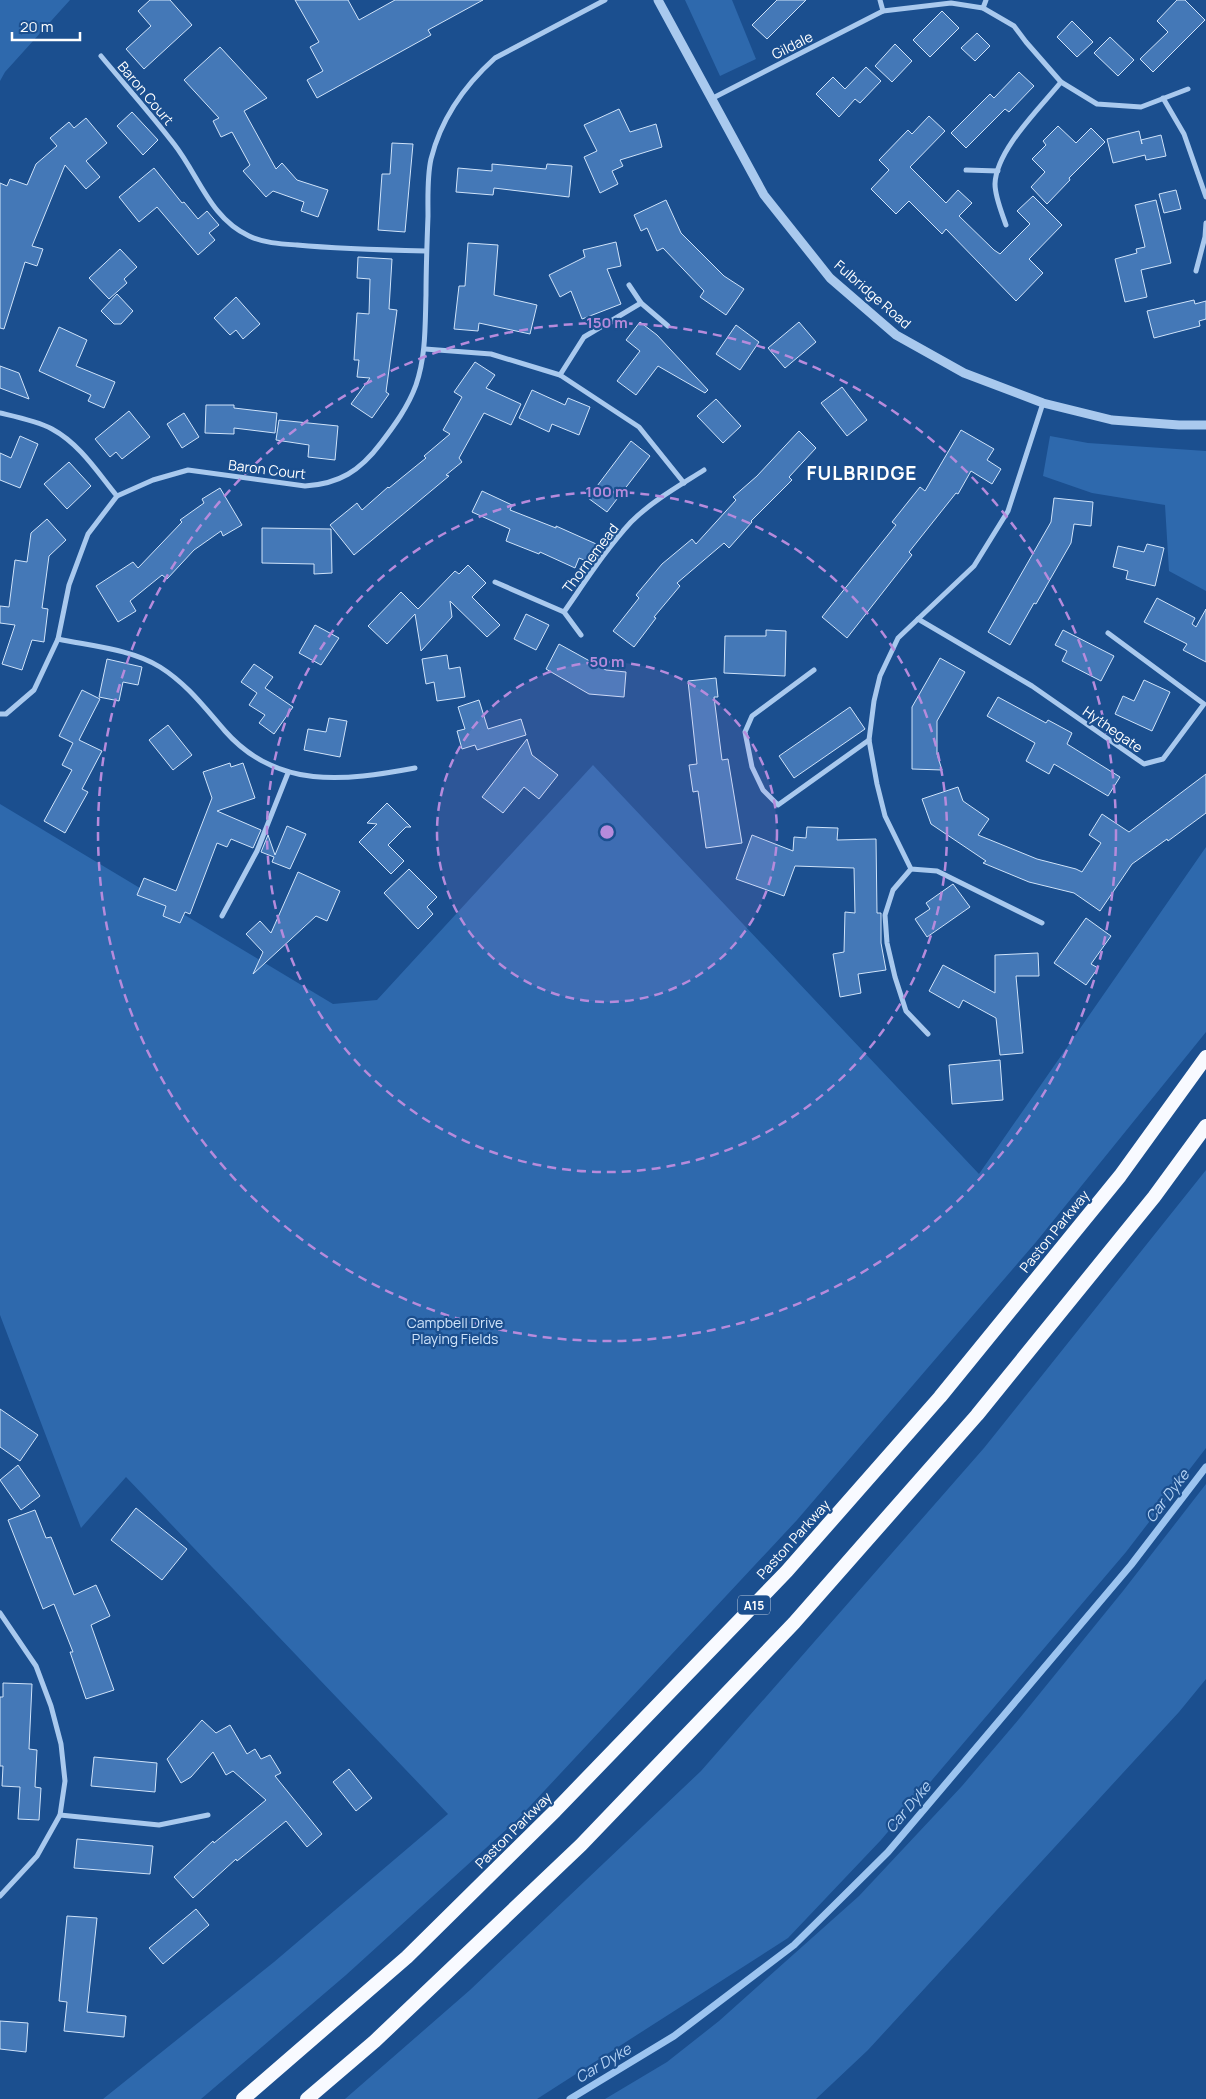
<svg xmlns="http://www.w3.org/2000/svg" width="1206" height="2099" viewBox="0 0 1206 2099" font-family="Manrope,sans-serif">
	<rect width="100%" height="100%" fill="#1b4f8f"/>
	<!-- green -->
	<g fill="#2e69ad">
		<polygon points="0,0 70,0 5,72 0,81"/>
		<polygon points="685,0 732,0 756,59 720,76"/>
		<polygon points="1050,436 1088,443 1206,451 1206,591 1169,571 1165,505 1092,493 1043,476"/>
		<polygon points="593,765 979,1174 1206,847 1206,1032 1036,1242 797,1520 518,1819 346,1975 201,2099 103,2099 274,1962 448,1814 126,1477 81,1528 0,1315 0,804 333,1004 377,1000"/>
		<polygon points="1206,1170 1206,1448 1126,1552 881,1840 788,1938 537,2099 345,2099 470,1990 701,1771 984,1448"/>
		<polygon points="1206,1484 1206,1679 1179,1712 868,2050 816,2099 605,2099 667,2062 719,2021 859,1896 962,1786 1019,1719 1123,1591"/>
	</g>
	<g fill="none" stroke-linecap="round" stroke-linejoin="round">
		<!-- stream -->
		<polyline stroke="#9cc4f0" stroke-width="7" points="570,2099 674,2036 794,1945 888,1852 1131,1565 1206,1467"/>
	</g>
	<!-- building -->
	<g fill="#4478b7" stroke="#cfe3fa">
		<polygon points="150,0 170,0 192,25 144,69 126,49 151,26 138,11"/>
		<polygon points="295,0 348,0 359,20 395,0 483,0 428,30 431,35 317,98 307,80 323,71 310,47 319,42"/>
		<polygon points="777,0 806,0 767,39 752,25"/>
		<polygon points="1177,0 1185,0 1205,20 1153,72 1140,59 1168,32 1157,21"/>
		<polygon points="942,11 959,28 930,57 913,40"/>
		<polygon points="1072,21 1093,42 1077,57 1057,37"/>
		<polygon points="977,33 990,46 975,61 961,48"/>
		<polygon points="1110,37 1134,60 1118,76 1094,53"/>
		<polygon points="895,44 912,61 892,82 875,66"/>
		<polygon points="220,47 267,98 244,111 276,169 282,163 297,180 328,190 318,217 301,211 304,202 273,191 266,197 243,171 250,165 232,132 221,137 213,121 219,118 184,80"/>
		<polygon points="866,67 881,81 860,103 855,99 839,117 816,94 833,77 845,89"/>
		<polygon points="1019,72 1034,86 1009,112 1005,109 966,148 951,133 990,94 994,98"/>
		<polygon points="619,109 630,132 656,124 662,147 620,160 623,166 612,171 618,184 600,193 584,157 597,151 584,125"/>
		<polygon points="132,112 158,140 143,155 117,126"/>
		<polygon points="929,116 945,131 910,167 946,203 958,190 972,203 959,216 994,250 1000,254 1030,224 1017,211 1033,196 1062,225 1029,259 1043,273 1016,301 946,229 942,234 909,201 896,214 871,189 889,170 879,160 908,130 912,134"/>
		<polygon points="86,118 107,143 86,161 100,177 86,189 65,165 32,246 43,249 37,266 25,262 4,329 0,328 0,183 7,186 10,179 27,185 36,164 57,146 50,138 69,122 74,128"/>
		<polygon points="1058,126 1076,143 1091,128 1105,142 1069,178 1070,180 1047,204 1031,187 1045,172 1032,159 1046,145 1043,141"/>
		<polygon points="1139,131 1142,144 1141,140 1161,135 1166,156 1146,160 1145,155 1113,163 1107,139"/>
		<polygon points="392,143 413,144 405,232 378,230 382,174 390,174"/>
		<polygon points="492,164 546,169 547,164 572,166 569,197 494,188 493,195 456,192 458,168 492,171"/>
		<polygon points="154,168 182,203 184,202 198,219 207,211 219,225 209,233 215,240 198,255 157,207 139,222 119,197"/>
		<polygon points="1176,190 1181,209 1164,213 1159,194"/>
		<polygon points="666,200 681,233 724,276 744,289 726,315 700,297 704,291 663,248 657,251 647,228 641,231 634,215"/>
		<polygon points="1156,200 1171,263 1141,270 1147,297 1125,302 1115,259 1137,253 1136,249 1145,247 1135,205"/>
		<polygon points="616,242 621,266 607,269 621,304 582,319 571,291 560,297 549,275 585,257 583,250"/>
		<polygon points="468,243 498,245 494,295 537,305 530,334 479,323 478,331 454,329 459,286 465,286"/>
		<polygon points="120,249 137,267 124,279 127,283 109,299 89,278"/>
		<polygon points="358,257 392,259 389,309 397,310 386,392 389,394 372,418 351,404 370,378 357,377 359,360 354,360 357,313 369,314 370,279 357,278"/>
		<polygon points="117,294 133,311 121,324 114,324 101,311"/>
		<polygon points="236,297 260,324 243,339 236,330 230,335 214,318"/>
		<polygon points="1194,300 1195,304 1206,301 1206,319 1199,321 1200,326 1154,338 1147,311"/>
		<polygon points="640,322 657,335 708,390 705,393 658,366 636,395 617,381 640,351 626,340"/>
		<polygon points="799,322 816,342 785,368 768,348"/>
		<polygon points="736,325 759,342 740,370 716,354"/>
		<polygon points="59,327 87,340 76,366 115,382 104,408 88,401 91,395 39,371"/>
		<polygon points="475,362 495,375 486,388 521,404 511,425 484,413 459,458 462,462 446,475 449,476 354,555 330,525 357,503 362,510 388,487 389,488 426,458 424,456 450,434 443,430 462,397 454,392"/>
		<polygon points="0,366 19,373 29,399 0,388"/>
		<polygon points="842,387 867,420 847,436 821,403"/>
		<polygon points="532,390 565,405 568,398 590,407 579,435 552,424 549,432 519,418"/>
		<polygon points="716,399 741,426 723,443 697,416"/>
		<polygon points="206,405 234,405 234,408 277,413 275,433 234,428 234,434 205,433"/>
		<polygon points="129,411 150,437 122,459 116,452 110,457 95,439"/>
		<polygon points="184,413 199,437 182,448 167,424"/>
		<polygon points="279,420 338,426 335,460 308,457 309,445 276,440"/>
		<polygon points="961,430 994,449 987,460 1001,469 992,484 971,471 958,494 956,493 909,552 912,555 847,638 822,617 896,525 892,522 920,487 925,491"/>
		<polygon points="799,431 816,448 789,477 792,480 751,521 752,522 729,548 724,543 677,583 680,586 654,617 656,618 634,647 613,631 639,598 636,595 662,564 692,539 696,544 736,500 733,497 757,476"/>
		<polygon points="20,436 38,444 20,488 0,480 0,453 11,458"/>
		<polygon points="631,441 650,456 607,512 588,498"/>
		<polygon points="69,462 91,486 67,509 44,484"/>
		<polygon points="220,488 242,525 223,536 221,531 194,550 167,579 162,575 130,601 136,611 118,622 96,586 133,562 138,568 182,522 180,520 204,503 202,499"/>
		<polygon points="482,491 512,505 510,510 556,528 556,526 603,547 600,553 592,563 579,558 575,568 540,552 539,554 506,541 510,529 472,512"/>
		<polygon points="1054,498 1093,502 1091,526 1074,524 1071,543 1036,604 1034,603 1010,645 988,632 1051,522"/>
		<polygon points="47,519 66,540 49,556 42,608 48,609 44,642 32,640 22,670 2,664 15,625 0,623 0,606 9,607 15,560 27,562 31,533"/>
		<polygon points="262,528 331,529 332,573 314,574 314,564 262,563"/>
		<polygon points="1147,544 1164,548 1155,586 1126,579 1128,571 1113,567 1118,546 1144,552"/>
		<polygon points="468,565 486,583 472,597 500,625 487,637 450,601 452,617 421,651 415,614 387,644 368,626 401,592 418,609 455,571 459,574"/>
		<polygon points="1157,598 1195,618 1192,624 1196,627 1206,609 1206,662 1183,650 1187,644 1144,622"/>
		<polygon points="526,614 549,625 536,650 514,639"/>
		<polygon points="315,625 339,638 321,665 299,653"/>
		<polygon points="766,630 786,631 785,676 724,673 725,636 766,636"/>
		<polygon points="1063,630 1114,656 1101,681 1062,661 1067,651 1055,645"/>
		<polygon points="559,644 606,670 626,672 624,697 589,694 546,669"/>
		<polygon points="447,655 449,669 460,667 465,697 437,701 434,682 426,684 422,659"/>
		<polygon points="940,658 965,672 937,721 937,754 942,770 912,769 912,707"/>
		<polygon points="107,659 142,667 138,685 123,682 119,701 99,697"/>
		<polygon points="254,664 273,677 265,688 293,707 274,734 259,723 265,715 249,705 257,693 241,682"/>
		<polygon points="716,678 718,697 714,697 722,760 728,759 742,843 706,848 698,791 693,792 689,765 697,764 688,681"/>
		<polygon points="1144,680 1170,692 1152,731 1115,714 1123,696 1134,701"/>
		<polygon points="82,690 100,699 79,740 102,751 82,789 88,792 65,833 44,821 72,770 62,765 73,743 59,736"/>
		<polygon points="998,697 1046,723 1048,720 1072,733 1067,744 1120,777 1108,796 1054,764 1049,774 1026,761 1035,743 987,716"/>
		<polygon points="479,700 488,729 521,719 526,735 477,750 475,745 462,749 457,731 465,729 458,707"/>
		<polygon points="850,707 865,729 794,778 779,756"/>
		<polygon points="329,718 347,721 340,757 304,750 308,729 326,732"/>
		<polygon points="168,725 192,755 173,770 149,740"/>
		<polygon points="527,739 532,755 558,775 539,799 524,787 503,813 482,797"/>
		<polygon points="230,763 231,767 243,763 255,798 217,811 261,830 253,848 231,839 227,847 217,843 190,914 185,912 180,923 163,916 166,906 137,895 144,878 176,891 212,798 203,772"/>
		<polygon points="1206,774 1206,813 1168,841 1167,839 1132,864 1100,911 1074,893 1029,882 983,863 986,861 931,824 922,799 958,787 963,801 989,819 978,835 1037,859 1076,869 1082,872 1101,843 1089,835 1102,814 1129,832"/>
		<polygon points="387,803 411,827 406,827 388,845 404,861 391,874 359,842 377,824 367,823"/>
		<polygon points="287,826 306,834 290,869 272,862 274,857 261,852 268,835 275,855"/>
		<polygon points="807,827 838,828 837,840 876,839 877,913 881,913 881,943 886,970 858,974 861,993 840,997 833,954 844,952 845,912 855,913 854,868 795,866 784,896 736,879 752,835 793,851 794,837 806,838"/>
		<polygon points="409,869 437,897 427,907 433,914 418,929 384,893"/>
		<polygon points="298,872 340,891 327,921 316,916 253,974 263,952 246,934 260,921 271,933"/>
		<polygon points="953,884 970,907 927,937 915,919 930,909 926,903"/>
		<polygon points="1086,918 1111,936 1091,964 1098,968 1086,985 1054,963"/>
		<polygon points="1038,953 1039,976 1016,976 1023,1053 1000,1055 996,1018 963,1000 959,1008 929,991 943,965 995,993 995,955"/>
		<polygon points="1000,1060 1003,1100 952,1104 949,1065"/>
		<polygon points="0,1409 38,1435 20,1461 0,1447"/>
		<polygon points="18,1465 40,1496 21,1510 0,1480"/>
		<polygon points="136,1508 187,1549 162,1580 111,1540"/>
		<polygon points="35,1510 46,1538 51,1537 74,1595 96,1585 110,1616 91,1625 114,1690 86,1699 70,1652 73,1652 54,1604 43,1609 8,1520"/>
		<polygon points="3,1683 32,1684 29,1749 37,1750 35,1787 41,1788 39,1820 18,1819 20,1787 2,1786 3,1766 0,1766 0,1697 3,1697"/>
		<polygon points="202,1720 216,1733 230,1725 247,1754 255,1749 261,1759 270,1755 281,1773 275,1776 322,1834 307,1847 286,1821 237,1861 236,1859 193,1898 174,1877 213,1841 214,1843 266,1800 233,1771 226,1775 213,1752 191,1777 181,1783 167,1759"/>
		<polygon points="94,1757 157,1763 155,1792 91,1786"/>
		<polygon points="349,1769 372,1798 356,1811 333,1782"/>
		<polygon points="77,1839 153,1846 150,1874 74,1868"/>
		<polygon points="196,1909 209,1925 163,1964 149,1948"/>
		<polygon points="67,1916 97,1918 87,2012 126,2016 124,2037 64,2031 67,2002 59,2001"/>
		<polygon points="0,2021 28,2023 26,2052 0,2049"/>
	</g>
	<g fill="none" stroke-linecap="round" stroke-linejoin="round">
		<!-- minor -->
		<g stroke="#a9c9ee" stroke-width="5">
			<polyline points="880,0 883,11"/>
			<polyline points="983,8 986,0"/>
			<path d="M101 56C125 85 151 114 174 144 199 176 210 218 249 236 263 243 282 244 297 245 340 249 383 250 426 251"/>
			<polyline points="1163,98 1184,134 1206,197"/>
			<polyline points="711,99 883,11 951,3 983,8 1014,26 1026,42 1061,82 1097,104 1141,107 1188,89"/>
			<polyline points="966,170 998,171"/>
			<path d="M1006 225C1002 213 995 197 995 184 996 150 1040 108 1061 82"/>
			<polyline points="1196,271 1205,237 1206,223"/>
			<polyline points="629,285 641,303 668,326"/>
			<polyline points="425,349 491,354 560,375 639,427 684,483"/>
			<polyline points="560,375 584,337 641,303"/>
			<path d="M0 413C17 417 37 421 52 429 80 444 98 473 117 496"/>
			<polyline points="495,582 564,612 581,635"/>
			<path d="M564 612C585 582 606 549 631 522 652 501 679 486 704 470"/>
			<polyline points="918,619 1032,686 1144,764 1163,759 1204,704 1108,633"/>
			<path d="M58 639C91 646 131 649 160 667 187 684 204 707 225 731 277 790 345 781 415 768"/>
			<polyline points="814,670 752,716 745,732 752,767 763,790 778,805 869,740"/>
			<path d="M0 714H6L34 690 58 639 69 585 88 534 117 496 153 480 188 470 305 486C339 484 360 471 381 443 394 426 408 407 416 385 426 356 425 326 426 295 426 269 427 242 428 216 428 197 427 177 431 159 441 119 465 85 495 58L605 0"/>
			<polyline points="911,869 893,890 885,915 887,943 895,977 906,1011 928,1034"/>
			<polyline points="222,916 257,851 288,773"/>
			<polyline points="1042,923 937,871 911,869 885,816 877,784 869,740 874,701 880,676 898,638 974,566 1008,511 1043,403"/>
			<polyline points="0,1613 36,1666 51,1706 61,1744 65,1781 60,1815 37,1856 0,1896"/>
			<polyline points="60,1815 159,1825 208,1815"/>
		</g>
		<!-- tertiary -->
		<polyline stroke="#a9c9ee" stroke-width="9" points="658,0 764,195 830,278 896,335 964,373 1043,403 1112,420 1179,425 1206,425"/>
		<!-- trunk -->
		<g stroke="#f8faff" stroke-width="14">
			<polyline points="243,2099 407,1957 555,1811 787,1571 940,1397 1120,1176 1206,1057"/>
			<polyline points="307,2099 375,2041 581,1845 794,1623 977,1415 1154,1197 1206,1126"/>
		</g>
	</g>
	<!-- distance rings -->
	<circle cx="607" cy="832" r="170" fill="#b68bdc" fill-opacity=".12"/>
	<g fill="none" stroke="#b68bdc" stroke-width="2.5" stroke-dasharray="9 6">
		<circle cx="607" cy="832" r="170"/>
		<circle cx="607" cy="832" r="340"/>
		<circle cx="607" cy="832" r="509"/>
	</g>
	<g text-anchor="middle" dominant-baseline="central" stroke-width="4.5" stroke-linejoin="round" paint-order="stroke">
		<!-- shield labels -->
		<rect fill="#1b4f8f" stroke="#bbcadd" stroke-width="1" x="738" y="1595.5" width="32" height="19" rx="4"/>
		<g font-size="12" font-weight="bold" fill="#fff">
			<text x="754" y="1605">A15</text>
		</g>
		<!-- street labels -->
		<g font-size="14" fill="#fff" stroke="#1b4f8f">
			<text transform="translate(792 45) rotate(-27)">Gildale</text>
			<text transform="translate(146 93) rotate(50)">Baron Court</text>
			<text transform="translate(873 294) rotate(41)">Fulbridge Road</text>
			<text transform="translate(267 469) rotate(7)">Baron Court</text>
			<text transform="translate(590 558) rotate(-53)">Thornemead</text>
			<text transform="translate(1113 729) rotate(35)">Hythegate</text>
			<text transform="translate(1054 1231) rotate(-51)">Paston Parkway</text>
			<text transform="translate(793 1539) rotate(-48)">Paston Parkway</text>
			<text transform="translate(513 1830) rotate(-45)">Paston Parkway</text>
		</g>
		<!-- park labels -->
		<g font-size="14" fill="#cfe3fa" stroke="#1b4f8f">
			<text x="455" y="1322">Campbell Drive<tspan x="455" dy="16">Playing Fields</tspan></text>
		</g>
		<!-- water labels -->
		<g font-size="15" font-style="italic" fill="#b5d3f5" stroke="#1b4f8f">
			<text transform="translate(1167 1496) rotate(-53)">Car Dyke</text>
			<text transform="translate(908 1807) rotate(-50)">Car Dyke</text>
			<text transform="translate(603 2063) rotate(-31)">Car Dyke</text>
		</g>
		<!-- district labels -->
		<g font-size="19" font-weight="bold" letter-spacing="1" fill="#fff" stroke="#1b4f8f">
			<text x="862" y="473">FULBRIDGE</text>
		</g>
	</g>
	<circle cx="607" cy="832" r="8" fill="#b68bdc" stroke="#1b4f8f" stroke-width="2.5"/>
	<g font-size="15" text-anchor="middle" font-weight="bold" fill="#b68bdc" stroke="#1b4f8f" stroke-width="4.5" stroke-linejoin="round" paint-order="stroke">
		<text x="607" y="328">150 m</text>
		<text x="607" y="497">100 m</text>
		<text x="607" y="667">50 m</text>
	</g>
	<!-- scale -->
	<path d="M12 32v8h68v-8" fill="none" stroke="#ffffff" stroke-width="2.5"/>
	<text x="20" y="32" font-size="15" fill="#ffffff" stroke="#1b4f8f" stroke-width="4" paint-order="stroke">20 m</text>
</svg>
